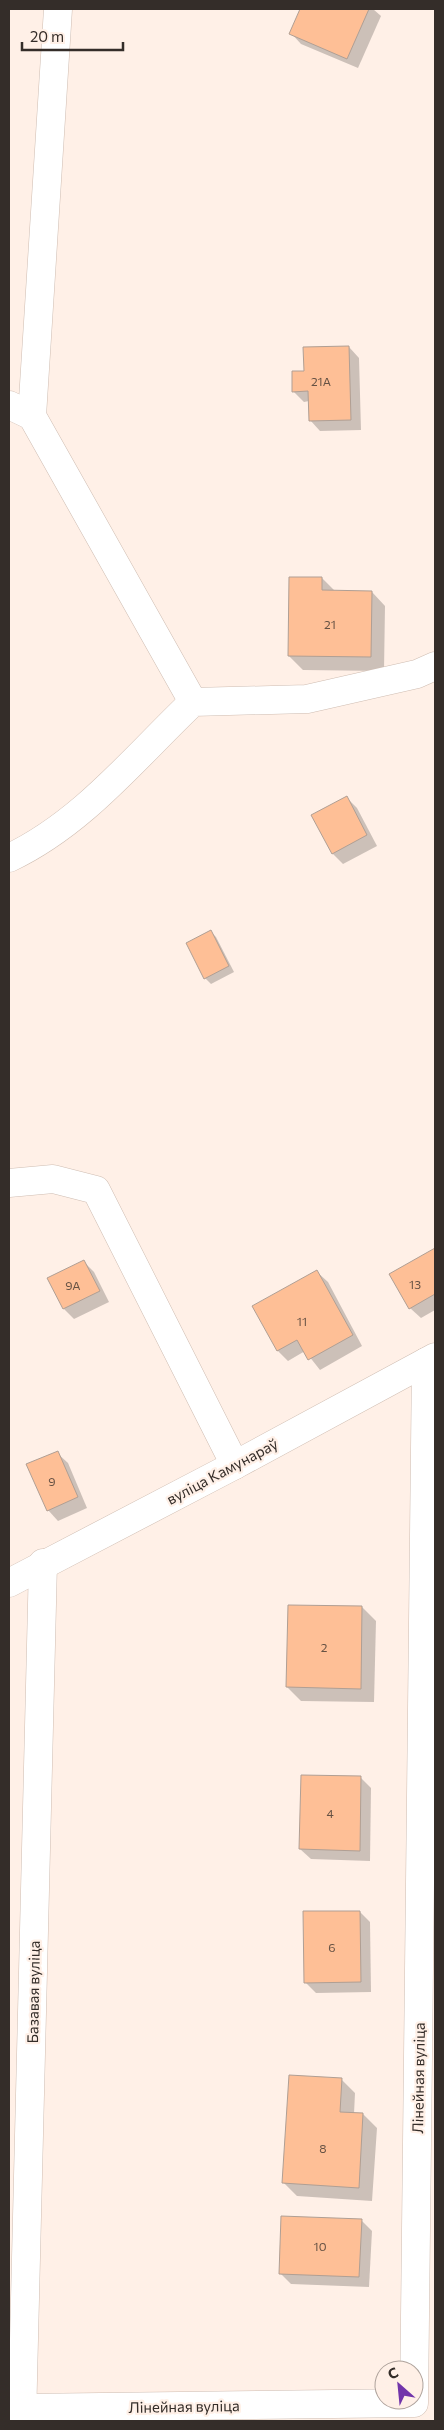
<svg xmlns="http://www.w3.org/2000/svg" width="444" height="2430" viewBox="0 0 444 2430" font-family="Commissioner,sans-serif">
	<rect width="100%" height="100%" fill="#fff0e7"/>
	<!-- shadow -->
	<g fill="#0003">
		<polygon points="301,9 373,9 381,16 358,68 301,44 291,33"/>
		<polygon points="349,347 359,358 361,430 320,431 310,420 309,401 304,402 293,391 305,372"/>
		<polygon points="322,578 335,591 372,592 385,606 384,671 303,670 289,656"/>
		<polygon points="347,798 357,808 377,846 343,864 333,854"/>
		<polygon points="211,932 216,937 234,972 211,984 205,978 188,944"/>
		<polygon points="435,1249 435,1310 421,1318 410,1308 391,1274"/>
		<polygon points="84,1262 94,1272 109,1302 74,1319 64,1309"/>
		<polygon points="317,1272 328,1282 362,1346 320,1370 305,1351 288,1361 278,1351 254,1307"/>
		<polygon points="57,1453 68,1463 87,1508 58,1521 48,1510"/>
		<polygon points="362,1607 376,1621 374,1702 301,1701 287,1687"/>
		<polygon points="360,1777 371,1788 370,1861 311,1859 300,1849"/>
		<polygon points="360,1912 370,1922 371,1992 316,1993 305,1982"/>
		<polygon points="341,2079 355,2093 354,2114 363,2114 377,2128 372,2201 297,2196 283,2182"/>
		<polygon points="361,2220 372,2231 369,2287 291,2284 280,2273"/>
	</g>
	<!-- building -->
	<g fill="#febf96" stroke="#b09f94">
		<polygon points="300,9 369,9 347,59 289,34"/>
		<polygon points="349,346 351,420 309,421 308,391 292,392 292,371 304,371 303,347"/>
		<polygon points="289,577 322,577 322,590 372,591 371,657 288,656"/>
		<polygon points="347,796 367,835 332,854 311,815"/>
		<polygon points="211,930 229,966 204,979 186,943"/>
		<polygon points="435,1248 435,1294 409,1309 389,1274"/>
		<polygon points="84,1260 100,1291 63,1309 47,1278"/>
		<polygon points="317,1270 353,1335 308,1360 297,1340 277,1351 252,1306"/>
		<polygon points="58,1451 78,1497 47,1511 26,1464"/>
		<polygon points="288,1605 362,1606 361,1689 286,1687"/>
		<polygon points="301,1775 361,1776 360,1851 299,1849"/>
		<polygon points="303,1911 360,1911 361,1982 304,1983"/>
		<polygon points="289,2075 342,2078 340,2112 363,2113 359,2188 282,2183"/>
		<polygon points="281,2216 362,2219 359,2277 279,2274"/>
	</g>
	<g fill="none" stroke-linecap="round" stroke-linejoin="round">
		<defs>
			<g id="minor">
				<polyline points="58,9 32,416 193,702"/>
				<polyline points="9,405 32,416"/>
				<path d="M9 858C83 823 135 757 193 702L307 699 417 674 435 666"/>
				<polyline points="9,1183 53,1179 96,1190 235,1465"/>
				<polyline points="9,1583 235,1465 435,1357"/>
				<polyline points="23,2408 414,2403 426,1362"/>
				<polyline points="22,2421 43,1563"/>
			</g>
		</defs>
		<!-- minor casing -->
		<use href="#minor" stroke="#cfbdb2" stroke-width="29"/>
		<!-- minor -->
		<use href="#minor" stroke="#fff" stroke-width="28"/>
	</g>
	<g text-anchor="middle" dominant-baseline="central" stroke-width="4.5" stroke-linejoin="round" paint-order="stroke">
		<!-- number labels -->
		<g font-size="12" fill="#665244">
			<text x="321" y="381">21А</text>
			<text x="330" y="624">21</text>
			<text x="415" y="1284">13</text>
			<text x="73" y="1285">9А</text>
			<text x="302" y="1321">11</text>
			<text x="52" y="1481">9</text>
			<text x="324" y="1647">2</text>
			<text x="330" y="1813">4</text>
			<text x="332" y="1947">6</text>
			<text x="323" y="2148">8</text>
			<text x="320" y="2246">10</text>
		</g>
		<!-- street labels -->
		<g font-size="15" fill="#342d29" stroke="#fff0e7">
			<text transform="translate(222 1471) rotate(-28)">вуліца Камунараў</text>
			<text transform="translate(33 1992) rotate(-89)">Базавая вуліца</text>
			<text transform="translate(418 2078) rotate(-89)">Лінейная вуліца</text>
			<text transform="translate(184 2406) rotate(-1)">Лінейная вуліца</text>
		</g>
	</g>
	<!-- border -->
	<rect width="444" height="2430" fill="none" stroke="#342d29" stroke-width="20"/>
	<!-- north arrow -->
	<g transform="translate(399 2385) rotate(333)"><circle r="24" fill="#fff0e7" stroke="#aea29b"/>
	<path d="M0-4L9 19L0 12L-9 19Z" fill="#7235aa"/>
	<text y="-8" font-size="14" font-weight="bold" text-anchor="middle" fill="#342d29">С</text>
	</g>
	<!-- scale -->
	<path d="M22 42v8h101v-8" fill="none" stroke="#342d29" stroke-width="2.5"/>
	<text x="30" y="42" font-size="15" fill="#342d29" stroke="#fff0e7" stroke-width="4" paint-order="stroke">20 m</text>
</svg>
